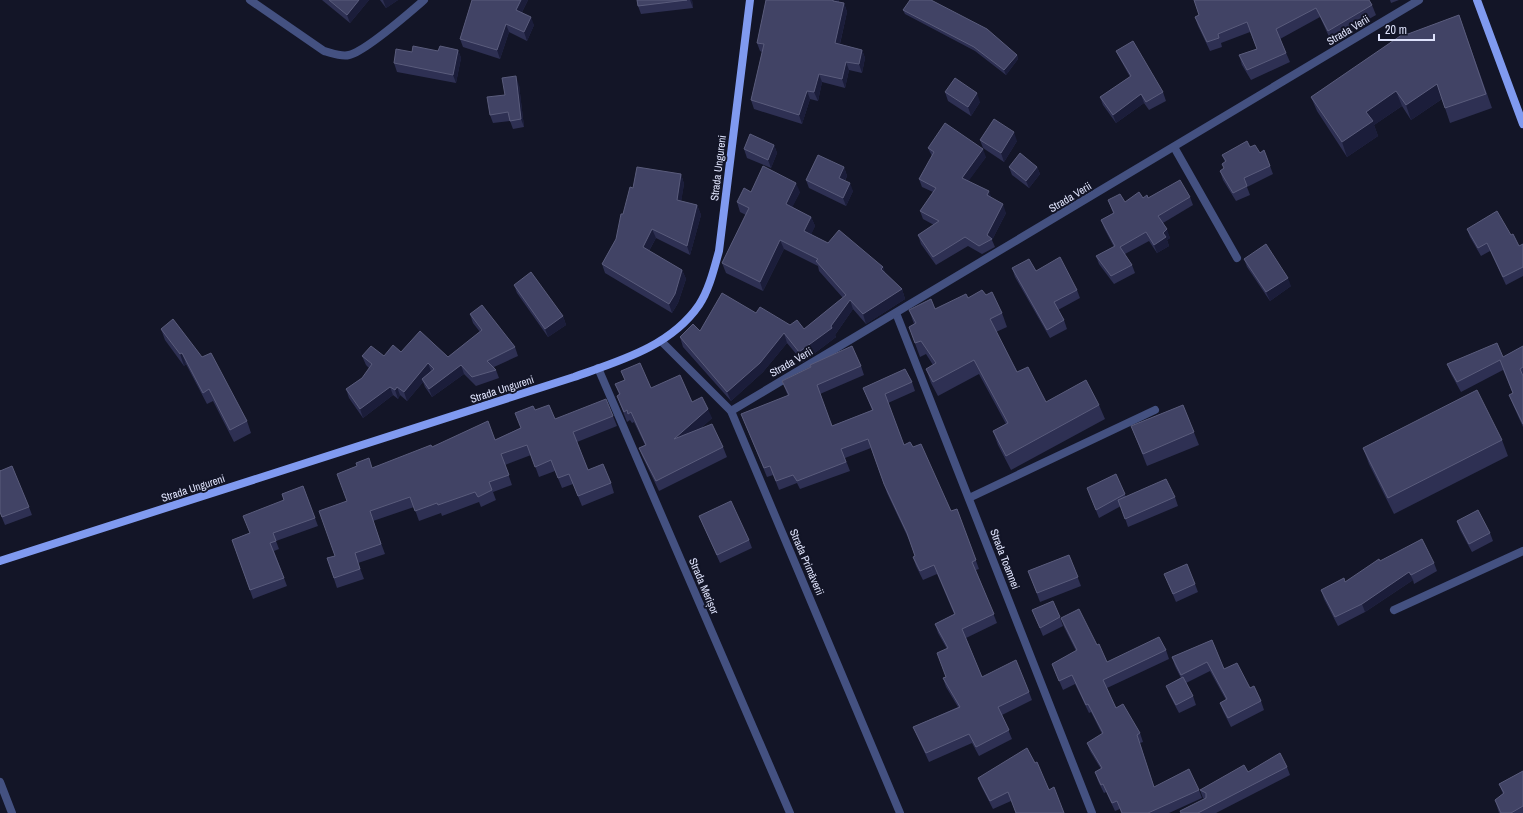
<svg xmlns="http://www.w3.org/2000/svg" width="1523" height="813" viewBox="0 0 1523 813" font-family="'Archivo Narrow',sans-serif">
	<rect width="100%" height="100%" fill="#131527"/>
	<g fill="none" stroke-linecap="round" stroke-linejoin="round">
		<!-- service -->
		<polyline stroke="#445181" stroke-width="8" points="969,498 1155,410"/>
		<!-- minor -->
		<g stroke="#445181" stroke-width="8">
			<path d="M250 0 324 51C332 53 341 57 349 55 366 51 409 13 424 0"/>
			<polyline points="1174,147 1237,258"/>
			<polyline points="896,313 1092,813"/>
			<polyline points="661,341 731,411 900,813"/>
			<polyline points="598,368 790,813"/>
			<polyline points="731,411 1419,0"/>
			<polyline points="1394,610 1523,551"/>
			<polyline points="0,782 12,813"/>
		</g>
		<!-- secondary -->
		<g stroke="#809af0" stroke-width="8">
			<polyline points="1477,0 1523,124"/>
			<path d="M0 561 574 377C619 361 670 347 699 305 709 290 714 269 719 251L750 0"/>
		</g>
	</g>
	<!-- wall -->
	<g fill="#2e3053">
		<polygon points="322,0 369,0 350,23"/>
		<polygon points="380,0 398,0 386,8"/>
		<polygon points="472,0 528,0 522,12 534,25 527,41 509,32 500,59 463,47 460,39"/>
		<polygon points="637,0 692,0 693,8 641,14 638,6"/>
		<polygon points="766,0 839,0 839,2 844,3 847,12 840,44 862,50 865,58 862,73 849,70 845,88 822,82 818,101 810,99 802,124 754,109 751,100 762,52 760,51 757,43"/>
		<polygon points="1194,0 1372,5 1376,15 1331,41 1320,17 1280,39 1290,62 1251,80 1242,65 1239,55 1257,49 1250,32 1221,43 1222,47 1210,51 1198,26 1195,17 1199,15"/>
		<polygon points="1390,0 1399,0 1391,3"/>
		<polygon points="903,10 1017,55 1018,59 1006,75 975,51 905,14"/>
		<polygon points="1459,15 1492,108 1450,123 1442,99 1411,120 1402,106 1374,125 1378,136 1347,157 1317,111 1311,97 1408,34"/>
		<polygon points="458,50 461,58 456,83 397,72 394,63 412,52"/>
		<polygon points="1116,51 1163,92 1166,101 1149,110 1144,103 1116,123 1103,105 1100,97 1130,77 1120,59"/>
		<polygon points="519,85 524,127 513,129 510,121 493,123 490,115 505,95"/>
		<polygon points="945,92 980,102 971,116 948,101"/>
		<polygon points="980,140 1017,141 1004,162 983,148"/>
		<polygon points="774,145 777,153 771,168 747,158 744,149"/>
		<polygon points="1250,147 1260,153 1264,150 1273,174 1247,187 1250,195 1236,201 1223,180 1220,171 1224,168 1222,164 1225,162 1222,155"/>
		<polygon points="928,148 986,157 968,181 991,197 1006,213 992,240 995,247 982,254 968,246 936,265 921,244 918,235 934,225 923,219 920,211 933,192 922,187 919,179 932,156"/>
		<polygon points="844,167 847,176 845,181 853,191 846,206 809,188 806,180"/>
		<polygon points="1009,167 1037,167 1040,174 1029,188 1012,175"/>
		<polygon points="681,174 684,184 681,201 697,205 701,215 690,255 656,238 649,251 682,270 686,279 678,303 672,313 605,273 602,264 616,239 623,214 633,188"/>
		<polygon points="751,192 800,192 792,207 811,217 815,226 811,234 828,243 883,267 885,273 902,289 905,299 866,324 853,309 835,335 836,337 803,362 787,343 763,372 731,401 683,347 680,337 756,313 790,325 804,329 843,298 819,271 818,266 784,249 763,291 726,273 722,263 746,215 740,212 737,202"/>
		<polygon points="1190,197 1193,205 1163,223 1170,238 1167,240 1169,246 1157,253 1149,241 1125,254 1132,265 1135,273 1114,284 1099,264 1096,256 1114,247 1104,228 1101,220 1113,213 1108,200 1125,202 1143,198"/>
		<polygon points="1467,229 1511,235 1519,246 1523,244 1523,276 1506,285 1490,251 1481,256 1470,237"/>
		<polygon points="1244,259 1291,286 1270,301 1247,267"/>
		<polygon points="1012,268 1036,271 1077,290 1080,298 1058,310 1064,320 1067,329 1050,338 1015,277"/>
		<polygon points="514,285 563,316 566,325 548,337 517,293"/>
		<polygon points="986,295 1002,313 1007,327 996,332 1017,372 1046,402 1099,405 1105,419 1011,470 998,445 993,431 1006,424 979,374 938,396 931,383 926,369 933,365 926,354 920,357 909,327 914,324 909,310 935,309 968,298"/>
		<polygon points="470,314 515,347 518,356 494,367 496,370 499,378 476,386 464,374 432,397 425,387 423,382 407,401 400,395 398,399 393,395 363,418 349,398 346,389 362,378 369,368 366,365 362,356 384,356 401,352 448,357 480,332 473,323"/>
		<polygon points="161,329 247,421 251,433 234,442 213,401 207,404 186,364 184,366 165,340"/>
		<polygon points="1523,346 1523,427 1513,405 1509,395 1513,394 1503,370 1461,392 1451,374 1447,364 1503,357"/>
		<polygon points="810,365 861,366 864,375 820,394 832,426 872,410 863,388 912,382 915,391 888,403 904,445 913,447 951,511 957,509 979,569 976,570 997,623 966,638 982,677 1029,692 1032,700 1002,715 1012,739 979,756 972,743 929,762 917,736 913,727 958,707 946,687 943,678 946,677 947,649 938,633 935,624 954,614 937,574 923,580 916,566 913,557 915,556 910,542 887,493 871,448 845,458 850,471 800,489 797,483 779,490 773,475 767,477 741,414 788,396 782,381 810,367"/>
		<polygon points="621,371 651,388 692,402 712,418 700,429 723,447 727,457 659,491 643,458 639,448 645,445 634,422 632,423 630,420 627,422 617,396 619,394 615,384 625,380"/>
		<polygon points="1183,405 1199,445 1147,466 1131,426"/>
		<polygon points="535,410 555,419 613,416 617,426 577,442 588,470 611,483 614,493 582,506 573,484 562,488 555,471 539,477 531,455 505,465 512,485 493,492 496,500 481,507 479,502 442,516 441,513 419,521 414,507 373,521 385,554 358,563 364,579 337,588 327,558 335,556 347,501 372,468 432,447 495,440 520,428"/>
		<polygon points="1502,440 1508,456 1394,514 1369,464 1363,448"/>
		<polygon points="0,470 29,507 32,515 5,525 0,513"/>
		<polygon points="1116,474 1126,497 1175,497 1178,506 1128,527 1121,506 1099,518 1087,488"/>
		<polygon points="303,486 318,526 276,541 279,549 274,551 287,586 253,599 232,540 249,533 284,500"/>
		<polygon points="699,516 749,540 752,548 720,563 703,525"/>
		<polygon points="1457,521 1490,533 1493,541 1472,552 1460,530"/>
		<polygon points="1069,555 1081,586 1040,602 1028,571"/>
		<polygon points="1380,561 1434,563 1437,571 1414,584 1413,580 1365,612 1338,626 1324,599 1321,590 1345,582"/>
		<polygon points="1164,574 1195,584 1198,592 1176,602"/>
		<polygon points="1032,610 1060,617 1063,626 1043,636"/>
		<polygon points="1061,618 1107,662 1166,650 1169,659 1107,688 1116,708 1140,733 1143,742 1140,743 1154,787 1199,790 1202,798 1169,813 1121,813 1120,809 1115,811 1106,792 1104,793 1098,781 1095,772 1101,769 1090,751 1087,743 1102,734 1091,712 1089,713 1075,684 1063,690 1052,664 1076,651 1064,627"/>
		<polygon points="1212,640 1224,669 1250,688 1261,701 1264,710 1231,727 1223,711 1220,703 1226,700 1210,671 1186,683 1193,696 1196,705 1179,713 1169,694 1166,686 1181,678 1175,666 1172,657"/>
		<polygon points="1035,763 1049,790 1011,801 993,809 981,786 978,778"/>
		<polygon points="1287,767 1290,775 1216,813 1181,813 1205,799 1203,798 1200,790 1248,772"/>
		<polygon points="1523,771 1523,813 1499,813 1495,800 1503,794 1499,784"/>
	</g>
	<!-- shaded-wall -->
	<g fill="#1b1d3a">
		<polygon points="359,0 369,0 350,23 347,15"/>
		<polygon points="383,0 398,0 386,8"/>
		<polygon points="521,0 528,0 519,18 516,10"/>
		<polygon points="690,0 692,0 693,8"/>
		<polygon points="833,0 839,0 836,9 833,1"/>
		<polygon points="844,3 847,12 838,52 835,43"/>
		<polygon points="531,17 534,25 527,41 524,32"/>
		<polygon points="506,24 509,32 500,59 497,50"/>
		<polygon points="458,50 461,58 456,83 453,75"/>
		<polygon points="862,50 865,58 862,73 859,64"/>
		<polygon points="1017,55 1018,59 1006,75 1004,70"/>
		<polygon points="846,62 849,70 845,88 842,79"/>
		<polygon points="819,74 822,82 818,101 814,92"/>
		<polygon points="516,76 519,85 524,127 521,119"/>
		<polygon points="1437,84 1442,99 1411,120 1406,105"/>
		<polygon points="807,91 810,99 802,124 799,115"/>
		<polygon points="1396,91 1402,106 1374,125 1378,136 1347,157 1342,142 1366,112"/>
		<polygon points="977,93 980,102 971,116 968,107"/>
		<polygon points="1141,94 1144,103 1116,123 1113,115"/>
		<polygon points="1014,132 1017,141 1004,162 1001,153"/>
		<polygon points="774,145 777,153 771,168 768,160"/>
		<polygon points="983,149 986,157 965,186 962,178"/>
		<polygon points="844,167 847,176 842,186 839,178"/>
		<polygon points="1037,167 1040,174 1029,188 1026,181"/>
		<polygon points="681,174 684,184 680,209 677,200"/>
		<polygon points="796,183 800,192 789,214 786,204"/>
		<polygon points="850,183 853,191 846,206 843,198"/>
		<polygon points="989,191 992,199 987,195"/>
		<polygon points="1003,204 1006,213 992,240 987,235"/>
		<polygon points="697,205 701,215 690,255 687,246"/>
		<polygon points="811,217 815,226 808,241 804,231"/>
		<polygon points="652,229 656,238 646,256 643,247"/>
		<polygon points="1167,229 1170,238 1167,240 1169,246 1157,253 1154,245 1163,233"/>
		<polygon points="780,240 784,249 763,291 760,282"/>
		<polygon points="883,267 886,276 881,269"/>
		<polygon points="682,270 686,279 678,303 672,313 669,304"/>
		<polygon points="1288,278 1291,286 1270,301 1266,292"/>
		<polygon points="902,289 905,299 866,324 863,314"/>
		<polygon points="850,300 853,309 835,335 836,337 803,362 799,352 831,326"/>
		<polygon points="563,316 566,325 548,337 545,329"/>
		<polygon points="784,333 787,343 763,372 731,401 727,392"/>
		<polygon points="182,353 186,364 184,366 180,354"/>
		<polygon points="428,363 431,371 422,379 423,382 407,401 404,392"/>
		<polygon points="461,365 464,374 432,397 429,389"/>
		<polygon points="390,387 393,395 363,418 360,409"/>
		<polygon points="397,387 400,395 398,399 395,390"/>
		<polygon points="708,409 712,418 678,449 674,439"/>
		<polygon points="1409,572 1413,580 1365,612 1362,604"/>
	</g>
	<!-- building -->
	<g fill="#414365" stroke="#5a5c7c">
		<polygon points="329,0 359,0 347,15"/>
		<polygon points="472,0 521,0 516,10 531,17 524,32 506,24 497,50 460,39"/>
		<polygon points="637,0 687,0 638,6"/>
		<polygon points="766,0 833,0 833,1 844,3 835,43 862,50 859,64 846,62 842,79 819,74 814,92 807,91 799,115 751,100 764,44 757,43"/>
		<polygon points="910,0 931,0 987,29 1017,55 1004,70 974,47 903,10"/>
		<polygon points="1194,0 1369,0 1372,5 1328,31 1316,8 1276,29 1286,53 1247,70 1239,55 1257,49 1247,22 1218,34 1219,38 1207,42 1195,17 1199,15"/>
		<polygon points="1459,15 1486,94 1445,108 1437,84 1406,105 1396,91 1366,112 1373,121 1342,142 1311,97 1406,32 1408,34"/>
		<polygon points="1133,41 1163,92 1146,102 1141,94 1113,115 1100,97 1131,76 1116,51"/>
		<polygon points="413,46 438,51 440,46 458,50 453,75 394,63 396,49 412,52"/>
		<polygon points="516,76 521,119 510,121 508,112 490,115 487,97 505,95 502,78"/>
		<polygon points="955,78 977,93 968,107 945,92"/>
		<polygon points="994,119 1014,132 1001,153 980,140"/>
		<polygon points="945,123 983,149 962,178 989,191 987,195 1003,204 987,235 992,239 979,246 965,237 933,257 918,235 939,221 920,211 936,188 919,179 934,152 928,148"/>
		<polygon points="750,134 774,145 768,160 744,149"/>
		<polygon points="1247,141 1250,147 1255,145 1260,153 1264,150 1270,166 1244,178 1247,186 1233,193 1220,171 1224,168 1222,164 1226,161 1222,155"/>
		<polygon points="1020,153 1037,167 1026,181 1009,167"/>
		<polygon points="818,155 844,167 839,178 850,183 843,198 806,180"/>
		<polygon points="763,166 796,183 786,204 811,217 804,231 828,243 839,230 883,267 881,269 902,289 863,314 850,300 831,326 832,328 799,352 784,333 760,363 727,392 680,337 693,324 700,331 722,293 756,313 760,307 790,325 797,320 804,329 846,295 816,261 818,259 780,240 760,282 722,263 749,208 737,202 744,188 751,192"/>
		<polygon points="637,167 681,174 677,200 697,205 687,246 652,229 643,247 682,270 675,294 669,304 602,264 616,239 621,214 623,214 630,187 633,188"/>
		<polygon points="1180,180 1190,197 1158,216 1167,229 1163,233 1166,237 1154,245 1146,232 1120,247 1132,265 1111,276 1096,256 1115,246 1101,220 1114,213 1108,200 1120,194 1125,202 1139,192 1143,198 1147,195 1148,198"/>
		<polygon points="1497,211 1511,235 1513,234 1519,246 1523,244 1523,267 1503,277 1487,243 1478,248 1467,229"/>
		<polygon points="1266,244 1288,278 1266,292 1244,259"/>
		<polygon points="1060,257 1077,290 1054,302 1064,320 1047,330 1012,268 1029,259 1036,271"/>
		<polygon points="531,272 563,316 545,329 514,285"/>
		<polygon points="982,290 986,295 992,292 1002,313 990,319 1017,372 1028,367 1046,402 1086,380 1099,405 1006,456 993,431 1008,423 974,360 933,382 926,369 936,363 921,341 915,343 909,327 916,323 909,310 931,299 935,309 966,294 968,298"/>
		<polygon points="482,305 515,347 487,361 496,370 472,377 461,365 429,389 422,379 434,369 428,363 404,392 397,387 395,390 390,387 360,409 346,389 362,378 372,364 362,356 371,346 384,356 393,345 401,352 420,331 448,357 482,330 470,314"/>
		<polygon points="173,319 202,357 211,353 247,421 230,430 209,389 203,393 182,353 180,354 161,329"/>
		<polygon points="1497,343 1503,357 1523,346 1523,367 1520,369 1523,376 1523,424 1509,395 1513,393 1500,360 1457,382 1447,364"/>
		<polygon points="852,346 861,366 817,385 832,426 873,410 863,388 905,369 912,382 885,394 904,445 910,442 913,447 921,444 951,511 957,509 976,560 972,562 994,614 962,629 982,677 1016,660 1029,692 998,707 1009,730 976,747 969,734 926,753 913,727 960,707 943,678 946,677 937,653 948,648 935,624 955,614 934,565 920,571 913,557 915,556 907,533 884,484 868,439 841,449 846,462 797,481 793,475 776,481 770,466 764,468 741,414 789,395 782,381 811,367 810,365"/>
		<polygon points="640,363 651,388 680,375 692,402 702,397 708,409 674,439 712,424 723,447 656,481 639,448 646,445 631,412 628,414 627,410 624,412 617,396 620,394 615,384 625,380 621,371"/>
		<polygon points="1477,390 1502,440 1388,498 1363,448"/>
		<polygon points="606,399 613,416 573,432 588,470 603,464 611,483 578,496 569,474 558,478 551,460 535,467 527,445 501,454 509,475 489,482 492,490 478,497 475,492 438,505 437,503 415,511 410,497 370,511 381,544 355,553 360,569 334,578 327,558 335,556 319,511 347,501 337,474 357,466 356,463 369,458 372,468 431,445 432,447 488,421 495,440 521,428 515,413 533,406 535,410 549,405 555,419"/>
		<polygon points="1183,405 1194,432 1143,454 1131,426"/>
		<polygon points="12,466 29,507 2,517 0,512 0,470 0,471"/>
		<polygon points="1116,474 1125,494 1096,510 1087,488"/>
		<polygon points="1166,479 1175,497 1125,519 1118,500"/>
		<polygon points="303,486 315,518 273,533 276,541 270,543 284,578 250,590 232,540 250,533 243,516 284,500 282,494"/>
		<polygon points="731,501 749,540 717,555 699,516"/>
		<polygon points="1478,510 1490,533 1469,544 1457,521"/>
		<polygon points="1422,539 1434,563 1411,575 1409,572 1362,604 1335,617 1321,590 1344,578 1345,582 1379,559 1380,561"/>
		<polygon points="1069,555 1078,577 1037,593 1028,571"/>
		<polygon points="1187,564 1195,584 1173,594 1164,574"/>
		<polygon points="1053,601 1060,617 1040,628 1032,610"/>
		<polygon points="1079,609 1097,645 1099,644 1107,662 1159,637 1166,650 1103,680 1116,708 1123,704 1140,733 1137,735 1154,787 1189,769 1199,790 1148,813 1122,813 1117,801 1112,803 1103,784 1101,785 1095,772 1102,768 1087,743 1103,733 1088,704 1086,705 1072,675 1059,681 1052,664 1077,650 1061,618"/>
		<polygon points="1212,640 1224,669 1237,663 1250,688 1254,686 1261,701 1228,718 1220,703 1227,699 1207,662 1181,675 1172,657"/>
		<polygon points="1183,677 1193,696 1176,705 1166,686"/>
		<polygon points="1027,748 1035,763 1037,762 1049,790 1054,787 1064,813 1016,813 1008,792 990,801 978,778"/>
		<polygon points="1280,753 1287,767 1198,813 1181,813 1180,811 1206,798 1206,793 1200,790 1244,765 1248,772"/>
		<polygon points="1523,771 1523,806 1511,813 1501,813 1495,800 1504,793 1499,784"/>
	</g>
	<g text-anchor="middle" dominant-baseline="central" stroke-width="4" stroke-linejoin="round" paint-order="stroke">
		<!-- street labels -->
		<g font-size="11" fill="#dee2fb" stroke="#131527">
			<text transform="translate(1348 30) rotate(-31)">Strada Verii</text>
			<text transform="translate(718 168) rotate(-83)">Strada Ungureni</text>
			<text transform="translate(1070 197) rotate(-31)">Strada Verii</text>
			<text transform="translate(791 362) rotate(-30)">Strada Verii</text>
			<text transform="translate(502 389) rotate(-18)">Strada Ungureni</text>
			<text transform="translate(193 488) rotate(-18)">Strada Ungureni</text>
			<text transform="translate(1005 559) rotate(69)">Strada Toamnei</text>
			<text transform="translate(807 562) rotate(67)">Strada Primăverii</text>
			<text transform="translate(704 586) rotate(67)">Strada Merișor</text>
		</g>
	</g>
	<!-- scale -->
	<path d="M1379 34v6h55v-6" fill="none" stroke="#dee2fb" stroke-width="2"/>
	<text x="1385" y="34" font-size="12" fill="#dee2fb" stroke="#131527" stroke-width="3" paint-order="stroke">20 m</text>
</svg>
